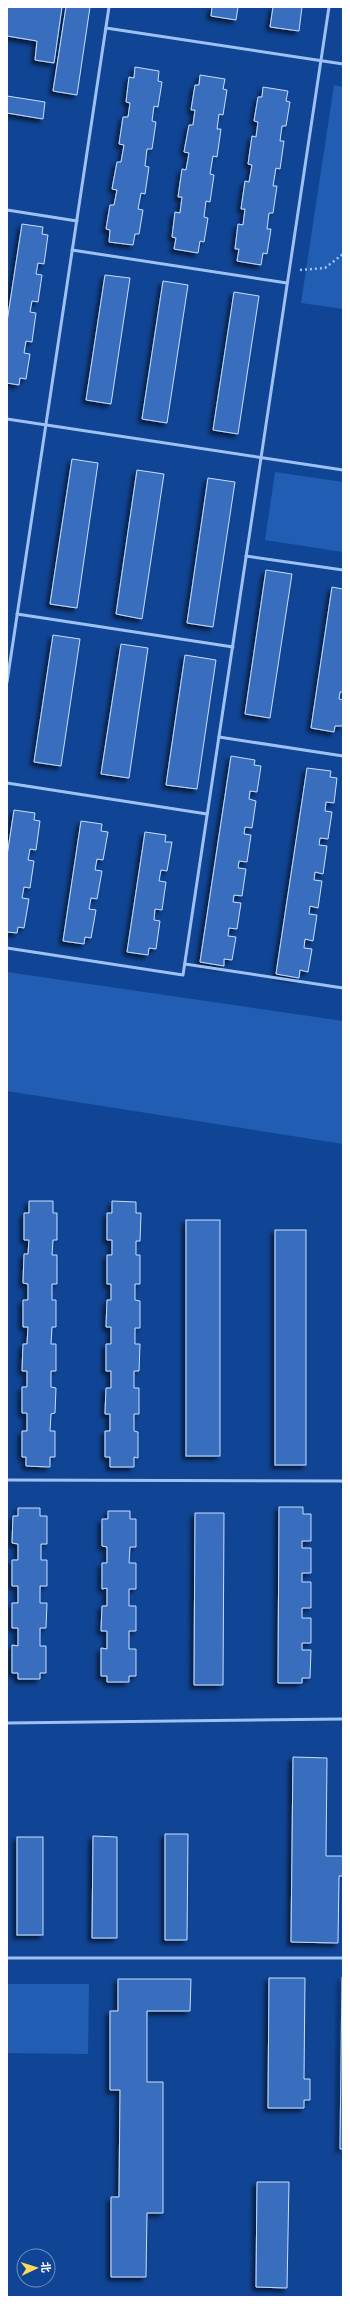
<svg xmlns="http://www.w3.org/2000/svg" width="350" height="2304" viewBox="0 0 350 2304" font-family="'Nunito Sans','Noto Sans SC',sans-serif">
	<defs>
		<filter id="shadow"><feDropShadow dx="-3.5" dy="3.5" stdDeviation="2" flood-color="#0009"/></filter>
	</defs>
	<rect width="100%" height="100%" fill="#104494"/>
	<!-- green -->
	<g fill="#225db4">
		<polygon points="334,85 343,87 343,309 301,303"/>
		<polygon points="275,472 343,482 343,552 265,540"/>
		<polygon points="7,972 343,1021 343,1144 7,1091"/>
		<polygon points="7,1984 89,1984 88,2054 7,2053"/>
	</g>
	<!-- building -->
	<g fill="#386ebd" stroke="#c6ddfe" filter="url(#shadow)">
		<polygon points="7,7 62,7 54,63 35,60 37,41 7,36"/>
		<polygon points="66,7 90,7 77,95 53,91"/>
		<polygon points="212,7 238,7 236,20 211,16"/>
		<polygon points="273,7 302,7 299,31 270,27"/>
		<polygon points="135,67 159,71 158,81 162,82 158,107 154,106 152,121 156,122 152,149 147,149 145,166 149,167 145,194 141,193 138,209 143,210 139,234 135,234 133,245 109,242 110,230 106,229 110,205 114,205 117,190 112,189 117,162 121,162 124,145 119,144 123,117 128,117 130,103 126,102 129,77 134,78"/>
		<polygon points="200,75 225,79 223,89 227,90 223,115 219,114 217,129 221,129 217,157 213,156 210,174 214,175 210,202 206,201 204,217 208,218 204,242 200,241 198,253 174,249 176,238 172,237 175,212 180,213 182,197 178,197 182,169 186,170 189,153 184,152 189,125 193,125 195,110 191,110 195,85 199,85"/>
		<polygon points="263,87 288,91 286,101 290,102 286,126 282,126 280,141 284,141 280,169 276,168 273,186 277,186 273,213 269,213 267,229 271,229 267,254 263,253 261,265 237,261 239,249 235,249 238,224 243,225 245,209 241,209 245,181 249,182 252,165 248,164 252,136 256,137 258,122 254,121 258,97 262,97"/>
		<polygon points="7,96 45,102 43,119 7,113"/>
		<polygon points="22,224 43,227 42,234 48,235 44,264 38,263 36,274 42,275 38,302 32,301 30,312 36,313 32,342 26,341 24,353 30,354 26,379 20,378 19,385 7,383 7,322"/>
		<polygon points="105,275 130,278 111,404 86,400"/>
		<polygon points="163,281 188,285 167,423 142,419"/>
		<polygon points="234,292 259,296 238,434 213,430"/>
		<polygon points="72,459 98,463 77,608 50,604"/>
		<polygon points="137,470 164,474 142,619 116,614"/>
		<polygon points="208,478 235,482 213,627 187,623"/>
		<polygon points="266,570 292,574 270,718 245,714"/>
		<polygon points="332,587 343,589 343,692 340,692 339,699 343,700 343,726 335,726 334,732 311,728"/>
		<polygon points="53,635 80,639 61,766 34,762"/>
		<polygon points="121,644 148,648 129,778 101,774"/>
		<polygon points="185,655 216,660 197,789 166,785"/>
		<polygon points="231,756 255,760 254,765 261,766 257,792 250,791 249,799 256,801 252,828 245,827 244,834 251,835 247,862 239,861 238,868 246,869 242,896 234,895 233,902 241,903 237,929 229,928 228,936 236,937 232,960 224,959 224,966 200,962"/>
		<polygon points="307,768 331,771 330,777 337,778 334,803 326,802 325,811 332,812 328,839 320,838 319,845 327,846 323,874 315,872 314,880 322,881 318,908 310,906 309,914 317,915 313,941 305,939 304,948 312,949 308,972 300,970 299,978 276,974"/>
		<polygon points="14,810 35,813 34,820 40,821 36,850 30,849 28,860 34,861 30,888 24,887 22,898 29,899 24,928 18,927 17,933 7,932 7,856"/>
		<polygon points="81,821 102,824 101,831 108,832 103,860 97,859 95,870 102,871 97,899 91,898 89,909 96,910 91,938 85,937 84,944 63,941"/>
		<polygon points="145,832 166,835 165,842 172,842 167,871 161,870 159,881 166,882 162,910 155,909 154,920 160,921 156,949 149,948 148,955 127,952"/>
		<polygon points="29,1201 53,1201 53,1213 57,1213 57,1240 53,1240 52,1255 57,1255 57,1284 52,1284 52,1300 56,1300 56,1327 52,1327 51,1344 56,1344 56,1371 51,1371 51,1387 56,1388 55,1413 51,1414 50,1431 55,1431 55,1457 50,1457 50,1467 26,1466 26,1457 22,1457 22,1431 27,1431 27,1413 22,1413 22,1387 27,1387 27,1371 22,1371 23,1344 27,1344 28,1327 23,1327 23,1300 28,1300 28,1284 23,1283 24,1254 28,1254 29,1240 24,1240 24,1213 29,1213"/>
		<polygon points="112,1201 136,1202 136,1213 141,1213 140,1241 136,1241 136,1255 140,1255 140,1284 135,1284 135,1300 140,1301 140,1328 135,1328 135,1344 140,1344 139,1371 134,1371 134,1388 139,1388 139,1414 134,1414 134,1431 138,1432 138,1458 134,1457 134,1467 110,1467 110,1457 105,1457 105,1431 110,1431 110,1414 105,1414 106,1388 111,1388 111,1371 106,1371 106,1344 111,1344 111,1327 106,1327 107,1300 111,1300 111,1284 107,1284 107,1255 112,1255 112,1240 107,1240 107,1213 112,1213"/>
		<rect x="186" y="1220" width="34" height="236"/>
		<rect x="275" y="1230" width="31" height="235"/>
		<polygon points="279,1507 303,1507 303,1514 311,1514 311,1541 302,1541 302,1548 311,1548 311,1573 302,1573 302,1582 311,1582 311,1608 302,1608 302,1618 311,1618 311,1643 302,1643 302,1650 311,1650 310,1678 302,1678 302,1683 278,1683"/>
		<polygon points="18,1508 40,1508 40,1516 47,1516 47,1544 41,1544 41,1560 47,1560 47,1586 40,1586 40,1603 47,1603 46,1628 40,1628 40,1646 46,1646 46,1673 40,1673 40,1679 18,1679 18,1673 12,1673 12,1645 18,1646 18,1628 12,1628 12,1603 18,1603 18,1586 12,1586 12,1560 18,1560 18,1544 12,1543 13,1516 18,1516"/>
		<polygon points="108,1511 130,1511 130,1519 136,1519 136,1547 130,1547 129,1563 136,1563 136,1589 129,1589 129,1606 136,1606 136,1631 129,1631 129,1649 136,1649 136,1676 129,1676 129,1682 107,1682 107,1676 101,1676 101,1648 107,1649 107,1631 101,1631 102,1606 107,1606 107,1588 102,1589 102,1563 107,1563 107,1547 102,1546 102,1519 108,1519"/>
		<polygon points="195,1513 224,1513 223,1685 194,1685"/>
		<polygon points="293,1757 327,1758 326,1856 343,1856 343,1876 339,1876 338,1943 291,1942"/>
		<polygon points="165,1834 188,1834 187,1940 165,1940"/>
		<polygon points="93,1836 117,1837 117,1938 92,1938"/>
		<rect x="17" y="1837" width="26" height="98"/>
		<polygon points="342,1977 343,1977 343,2149 340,2149"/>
		<polygon points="269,1978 305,1978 304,2079 310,2079 310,2100 304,2100 304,2108 268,2108"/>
		<polygon points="118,1979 191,1979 190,2011 147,2011 147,2082 163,2082 163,2213 147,2213 146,2277 111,2277 111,2197 119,2197 120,2090 110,2090 110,2011 118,2011"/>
		<polygon points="257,2182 289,2182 287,2288 256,2287"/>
	</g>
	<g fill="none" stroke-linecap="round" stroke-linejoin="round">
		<!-- path -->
		<polyline stroke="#9ec1f4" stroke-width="2.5" stroke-dasharray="2 3" stroke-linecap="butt" points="300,270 325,268 343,254"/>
		<!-- service -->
		<g stroke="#9ec1f4" stroke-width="3">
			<polyline points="106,28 343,64"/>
			<polyline points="7,210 77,221"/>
			<polyline points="72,250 287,283"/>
			<polyline points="7,419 343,470"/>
			<polyline points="246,556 343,570"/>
			<polyline points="17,614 233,647"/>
			<polyline points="7,682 109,7"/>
			<polyline points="219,737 343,756"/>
			<polyline points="7,783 207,814"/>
			<polyline points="7,948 183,975 329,7"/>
			<polyline points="185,964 343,988"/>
			<polyline points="7,1480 343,1481"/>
			<polyline points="7,1723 343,1719"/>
			<polyline points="7,1958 343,1958"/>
		</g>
	</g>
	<!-- border -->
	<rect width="350" height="2304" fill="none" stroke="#ffffff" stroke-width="16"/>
	<!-- north arrow -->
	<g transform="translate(36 2268) rotate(86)"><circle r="19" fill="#104494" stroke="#708fbf"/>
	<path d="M0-3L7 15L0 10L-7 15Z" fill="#ffd860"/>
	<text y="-6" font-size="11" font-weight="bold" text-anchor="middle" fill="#ffffff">北</text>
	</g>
</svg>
